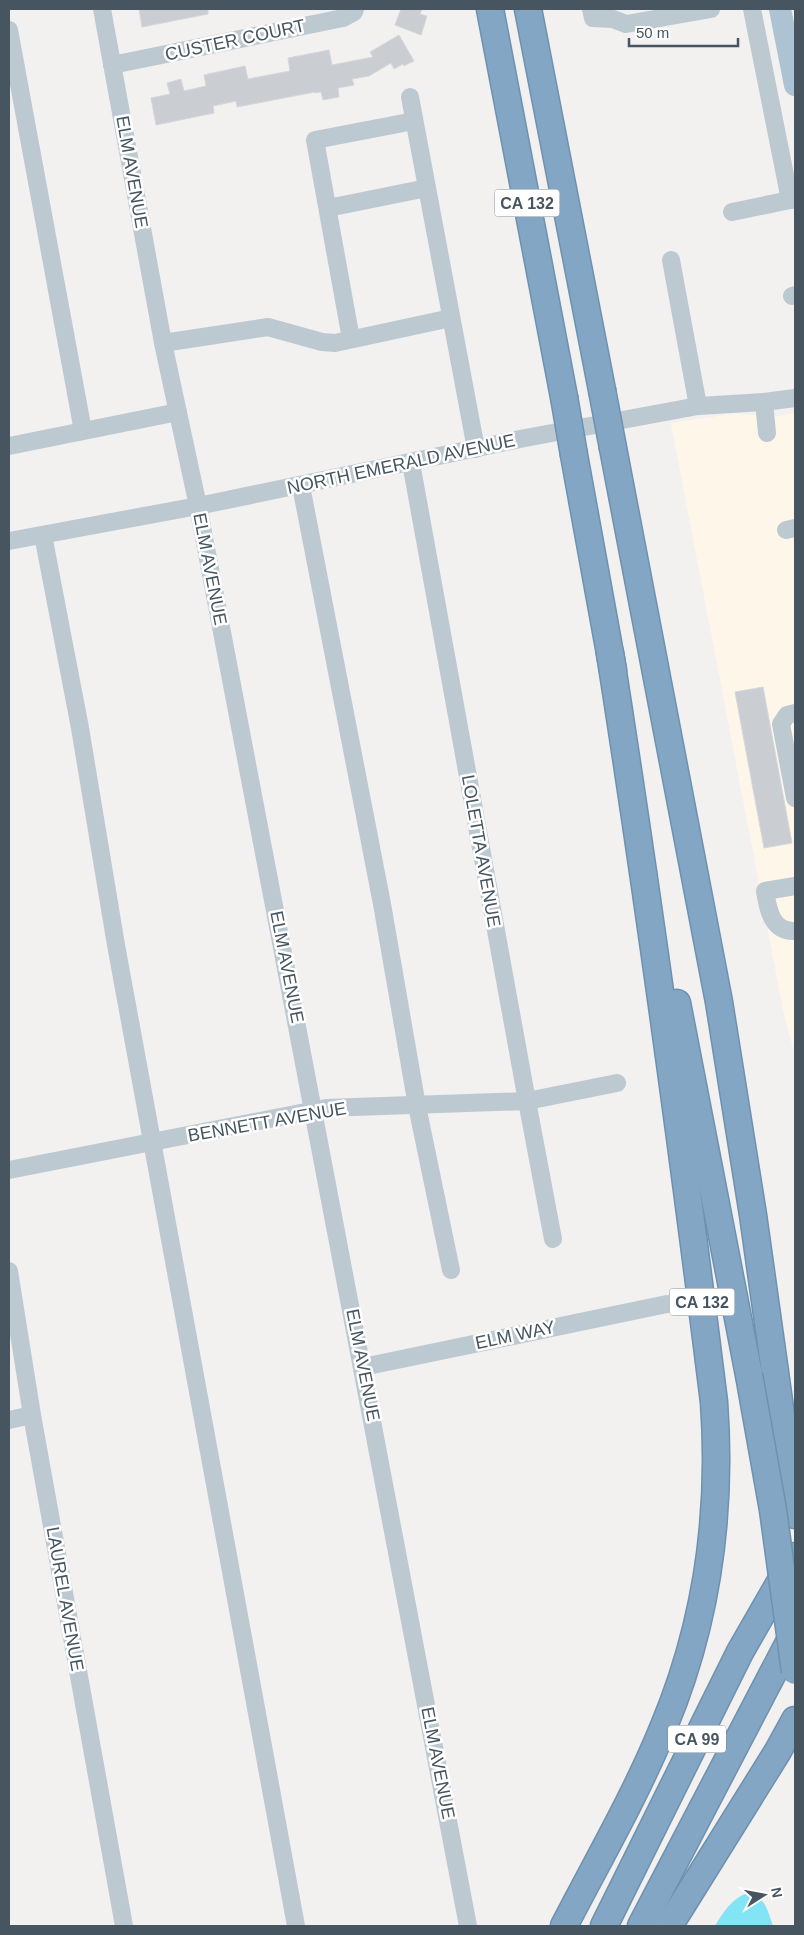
<svg xmlns="http://www.w3.org/2000/svg" width="804" height="1935" viewBox="0 0 804 1935" font-family="Helvetica,sans-serif">
	<rect width="100%" height="100%" fill="#f3f0f0"/>
	<!-- commercial -->
	<polygon fill="#fef7e9" points="795,413 795,1054 785,1020 671,423 732,414 779,416"/>
	<!-- water -->
	<path fill="#83e4f6" d="M748 1893C765 1895 768 1912 773 1926H715C723 1912 732 1898 748 1893Z"/>
	<!-- building -->
	<g fill="#caced3" stroke="#d4d7dc">
		<polygon points="139,9 208,9 208,14 142,27"/>
		<polygon points="401,9 422,9 420,14 427,16 421,35 395,25"/>
		<polygon points="399,35 414,61 404,66 403,64 394,69 391,63 369,76 352,79 354,85 338,88 339,97 323,100 321,92 315,93 315,92 237,107 236,101 213,106 214,113 156,125 151,98 170,94 167,83 181,79 184,91 206,86 204,75 245,66 248,79 290,71 288,58 329,50 332,65 373,57 370,52"/>
		<polygon points="763,687 792,843 764,848 735,692"/>
	</g>
	<g fill="none" stroke-linecap="round" stroke-linejoin="round">
		<defs>
			<g id="highway">
				<polyline points="490,9 564,397"/>
				<polyline points="528,9 602,390"/>
				<polyline points="613,448 719,1002 753,1215 795,1515"/>
				<polyline points="574,455 613,670"/>
				<polyline points="677,1003 749,1375"/>
				<path d="M564 1926C598 1860 636 1795 664 1726 707 1623 722 1513 714 1402 683 1152 649 902 610 653"/>
				<polyline points="604,1926 740,1652 795,1556"/>
				<polyline points="641,1926 795,1631"/>
				<polyline points="669,1926 778,1751 795,1720"/>
			</g>
		</defs>
		<!-- highway casing -->
		<use href="#highway" stroke="#6e91b0" stroke-width="29"/>
		<!-- minor -->
		<g stroke="#bdc9d1" stroke-width="18">
			<polyline points="102,9 163,343 198,506 468,1926"/>
			<polyline points="591,9 593,18 613,19 626,24 711,9"/>
			<polyline points="752,9 790,200"/>
			<polyline points="9,30 83,431"/>
			<polyline points="112,65 343,18 354,12 355,9"/>
			<polyline points="410,97 476,449"/>
			<polyline points="328,208 427,188"/>
			<polyline points="732,212 795,199"/>
			<polyline points="671,260 698,406"/>
			<polyline points="792,296 795,295"/>
			<polyline points="351,339 315,140 414,121"/>
			<polyline points="163,343 268,327 322,342 335,343 451,318"/>
			<polyline points="764,402 767,433"/>
			<polyline points="9,446 178,412"/>
			<polyline points="411,463 527,1101 553,1239"/>
			<polyline points="301,486 382,904 417,1106 451,1270"/>
			<polyline points="786,530 795,528"/>
			<polyline points="43,535 80,728 116,945 296,1926"/>
			<polyline points="9,541 198,506 525,438 698,406 764,402 795,398"/>
			<polyline points="795,713 787,715 781,724 795,798"/>
			<path d="M795 886 765 891C768 910 772 932 795 931"/>
			<polyline points="9,1170 326,1108 527,1101 617,1083"/>
			<polyline points="9,1271 32,1415 124,1926"/>
			<polyline points="363,1367 667,1304"/>
			<polyline points="9,1420 32,1415"/>
		</g>
		<!-- major -->
		<polyline stroke="#adc2d2" stroke-width="22" points="780,9 795,85"/>
		<!-- highway -->
		<use href="#highway" stroke="#83a6c4" stroke-width="26"/>
		<defs>
			<g id="highway-bridge">
				<polyline points="602,390 613,448"/>
				<polyline points="564,397 574,455"/>
				<polyline points="749,1375 773,1510 795,1671"/>
			</g>
		</defs>
		<!-- highway-bridge casing -->
		<use href="#highway-bridge" stroke="#6e91b0" stroke-width="29" stroke-linecap="butt"/>
		<!-- highway-bridge -->
		<use href="#highway-bridge" stroke="#83a6c4" stroke-width="26"/>
	</g>
	<g text-anchor="middle" dominant-baseline="central" stroke-width="5" stroke-linejoin="round" paint-order="stroke">
		<!-- shield labels -->
		<g fill="#fff" stroke="#7e8890" stroke-width="1">
			<rect x="494.5" y="189.5" width="65" height="27" rx="4"/>
			<rect x="669.5" y="1288.5" width="65" height="27" rx="4"/>
			<rect x="668" y="1725.5" width="58" height="27" rx="4"/>
		</g>
		<g font-size="16" font-weight="bold" fill="#465560">
			<text x="527" y="203">CA 132</text>
			<text x="702" y="1302">CA 132</text>
			<text x="697" y="1739">CA 99</text>
		</g>
		<!-- street labels -->
		<g font-size="18" fill="#465560" stroke="#fff">
			<text transform="translate(235 40) rotate(-12)">CUSTER COURT</text>
			<text transform="translate(132 172) rotate(80)">ELM AVENUE</text>
			<text transform="translate(401 464) rotate(-12)">NORTH EMERALD AVENUE</text>
			<text transform="translate(210 569) rotate(79)">ELM AVENUE</text>
			<text transform="translate(481 851) rotate(80)">LOLETTA AVENUE</text>
			<text transform="translate(287 967) rotate(79)">ELM AVENUE</text>
			<text transform="translate(267 1122) rotate(-10)">BENNETT AVENUE</text>
			<text transform="translate(515 1335) rotate(-12)">ELM WAY</text>
			<text transform="translate(363 1365) rotate(79)">ELM AVENUE</text>
			<text transform="translate(65 1599) rotate(80)">LAUREL AVENUE</text>
			<text transform="translate(438 1763) rotate(79)">ELM AVENUE</text>
		</g>
	</g>
	<!-- border -->
	<rect width="804" height="1935" fill="none" stroke="#465560" stroke-width="20"/>
	<!-- north arrow -->
	<g transform="translate(764 1895) rotate(79)" stroke="#ffffff" stroke-width="4" paint-order="stroke">
	<path d="M0-4L9 19L0 12L-9 19Z" fill="#465560"/>
	<text y="-8" font-size="14" font-weight="bold" text-anchor="middle" fill="#465560">N</text>
	</g>
	<!-- scale -->
	<path d="M629 38v8h109v-8" fill="none" stroke="#465560" stroke-width="2.5"/>
	<text x="636" y="38" font-size="15" fill="#465560" stroke="#ffffff" stroke-width="4" paint-order="stroke">50 m</text>
</svg>
